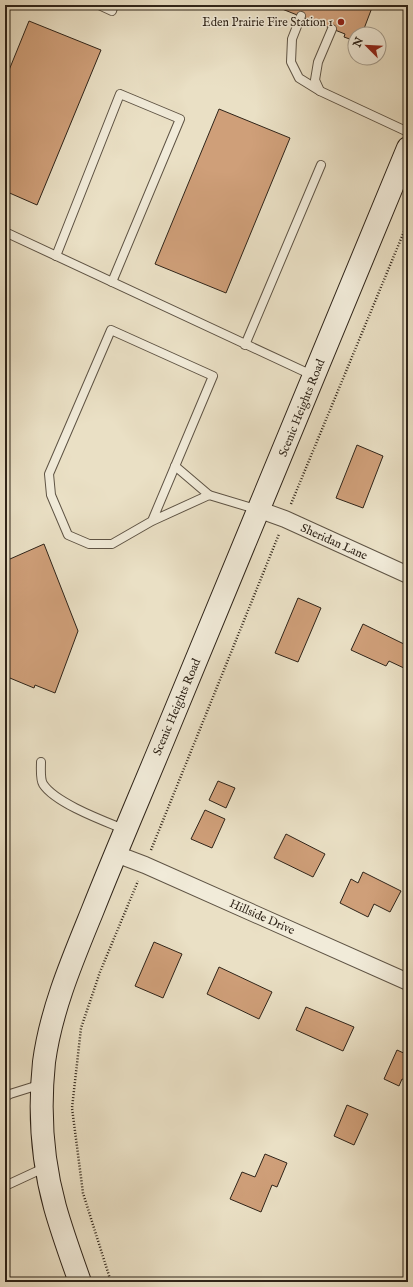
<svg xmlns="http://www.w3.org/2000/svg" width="413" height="1287" viewBox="0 0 413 1287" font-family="'IM FELL English',serif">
	<rect width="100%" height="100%" fill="#eae0c5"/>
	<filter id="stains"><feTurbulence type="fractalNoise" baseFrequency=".005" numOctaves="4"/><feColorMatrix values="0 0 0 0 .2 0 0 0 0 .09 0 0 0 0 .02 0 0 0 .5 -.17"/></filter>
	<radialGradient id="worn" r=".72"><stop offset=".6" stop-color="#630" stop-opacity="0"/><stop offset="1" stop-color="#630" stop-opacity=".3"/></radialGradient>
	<!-- building -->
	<g fill="#cf9f79" stroke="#2f2419">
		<polygon points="250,5 263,5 262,9"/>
		<polygon points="272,5 373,5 362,34 355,34 355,41 344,37 345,34"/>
		<polygon points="29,21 101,50 37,205 5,191 5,80"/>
		<polygon points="219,109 290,138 226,293 155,264"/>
		<polygon points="357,445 383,456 363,508 336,498"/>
		<polygon points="44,544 78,631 55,693 35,685 34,688 5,676 5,557 10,559"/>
		<polygon points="298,598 321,608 298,662 275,653"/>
		<polygon points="363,624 408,646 408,665 406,669 389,661 386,666 351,650"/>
		<polygon points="218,781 235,788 226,808 209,800"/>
		<polygon points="205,810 225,819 212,848 191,839"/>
		<polygon points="286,834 325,854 313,877 274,858"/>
		<polygon points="363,872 401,891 390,912 374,904 368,917 340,903 351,879 358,883"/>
		<polygon points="154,942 182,954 163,998 135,986"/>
		<polygon points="219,967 272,992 259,1019 207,994"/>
		<polygon points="306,1007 354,1027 343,1051 296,1030"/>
		<polygon points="397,1050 408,1055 408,1081 402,1079 399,1086 384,1079"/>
		<polygon points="347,1105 368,1114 354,1145 334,1136"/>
		<polygon points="265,1154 287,1163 277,1187 272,1185 261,1212 230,1199 242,1172 255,1177"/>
	</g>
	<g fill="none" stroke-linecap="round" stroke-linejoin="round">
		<defs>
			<g id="lane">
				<polyline points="99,5 112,11 114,5"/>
				<polyline points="301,16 292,39 291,62 299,78 320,91"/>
				<polyline points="332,29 318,62 315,80 320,91 408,132"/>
				<polyline points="5,232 314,376"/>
				<polyline points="56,256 120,94 180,119 112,282"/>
				<polyline points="245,345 321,165"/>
				<polyline points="175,466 209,495"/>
				<polyline points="152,521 213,376 111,330 49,474 51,495 68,535 89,544 112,544 152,521 209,495 259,510"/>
				<path d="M41 762C41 768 40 779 43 784 55 803 104 821 126 830"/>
				<polyline points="5,1097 10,1094 42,1084"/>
				<polyline points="5,1186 46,1167"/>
			</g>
			<g id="street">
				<polyline points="260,510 285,519 408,575"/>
				<polyline points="116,854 145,865 408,982"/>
			</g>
			<path id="secondary" d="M80 1282C71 1257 62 1232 55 1207 42 1160 39 1110 44 1062 51 1010 72 961 92 912 115 854 140 796 164 738 246 542 327 345 408 148"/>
		</defs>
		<!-- lane casing -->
		<use href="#lane" stroke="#5e5344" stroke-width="10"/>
		<!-- street casing -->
		<use href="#street" stroke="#5e5344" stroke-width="18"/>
		<!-- secondary casing -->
		<use href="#secondary" stroke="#2f2419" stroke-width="24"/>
		<!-- path -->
		<g stroke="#2f2419" stroke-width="2.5" stroke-dasharray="1 2" stroke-linecap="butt">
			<polyline points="291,504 408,222"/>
			<polyline points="151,850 279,534"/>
			<polyline points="111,1282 83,1193 72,1108 81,1028 100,972 138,881"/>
		</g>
		<!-- lane -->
		<use href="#lane" stroke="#f1ebd9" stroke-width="8"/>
		<!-- street -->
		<use href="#street" stroke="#f1ebd9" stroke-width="16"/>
		<!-- secondary -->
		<use href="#secondary" stroke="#f1ebd9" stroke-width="22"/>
	</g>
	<!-- markers -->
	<circle fill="#8f2418" stroke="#f1ebd9" stroke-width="1.5" cx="341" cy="22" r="4"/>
	<g text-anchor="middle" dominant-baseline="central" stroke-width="3" stroke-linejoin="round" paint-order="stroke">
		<!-- poi labels -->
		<g font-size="12" fill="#2f2419" stroke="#f1ebd9" text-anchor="end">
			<text x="333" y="22">Eden Prairie Fire Station 1</text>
		</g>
		<!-- street labels -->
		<g font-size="12" fill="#2f2419" stroke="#f1ebd9">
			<text transform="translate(302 408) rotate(-68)">Scenic Heights Road</text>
			<text transform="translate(334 542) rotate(24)">Sheridan Lane</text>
			<text transform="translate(177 707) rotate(-67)">Scenic Heights Road</text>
			<text transform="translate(262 917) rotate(24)">Hillside Drive</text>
		</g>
	</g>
	<!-- margin -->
	<rect width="413" height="1287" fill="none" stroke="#eae0c5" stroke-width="20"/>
	<rect x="6" y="6" width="401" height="1275" fill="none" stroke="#2f2419" stroke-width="2"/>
	<rect x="10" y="10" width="393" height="1267" fill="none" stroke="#2f2419"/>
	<!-- north arrow -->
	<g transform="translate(367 46) rotate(294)"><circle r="19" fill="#f1ebd9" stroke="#a39b8c"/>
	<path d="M0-3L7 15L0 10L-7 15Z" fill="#8f2418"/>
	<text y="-6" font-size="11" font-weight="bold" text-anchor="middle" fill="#2f2419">N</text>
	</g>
	<rect width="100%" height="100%" filter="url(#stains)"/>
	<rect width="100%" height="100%" fill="url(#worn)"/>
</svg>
